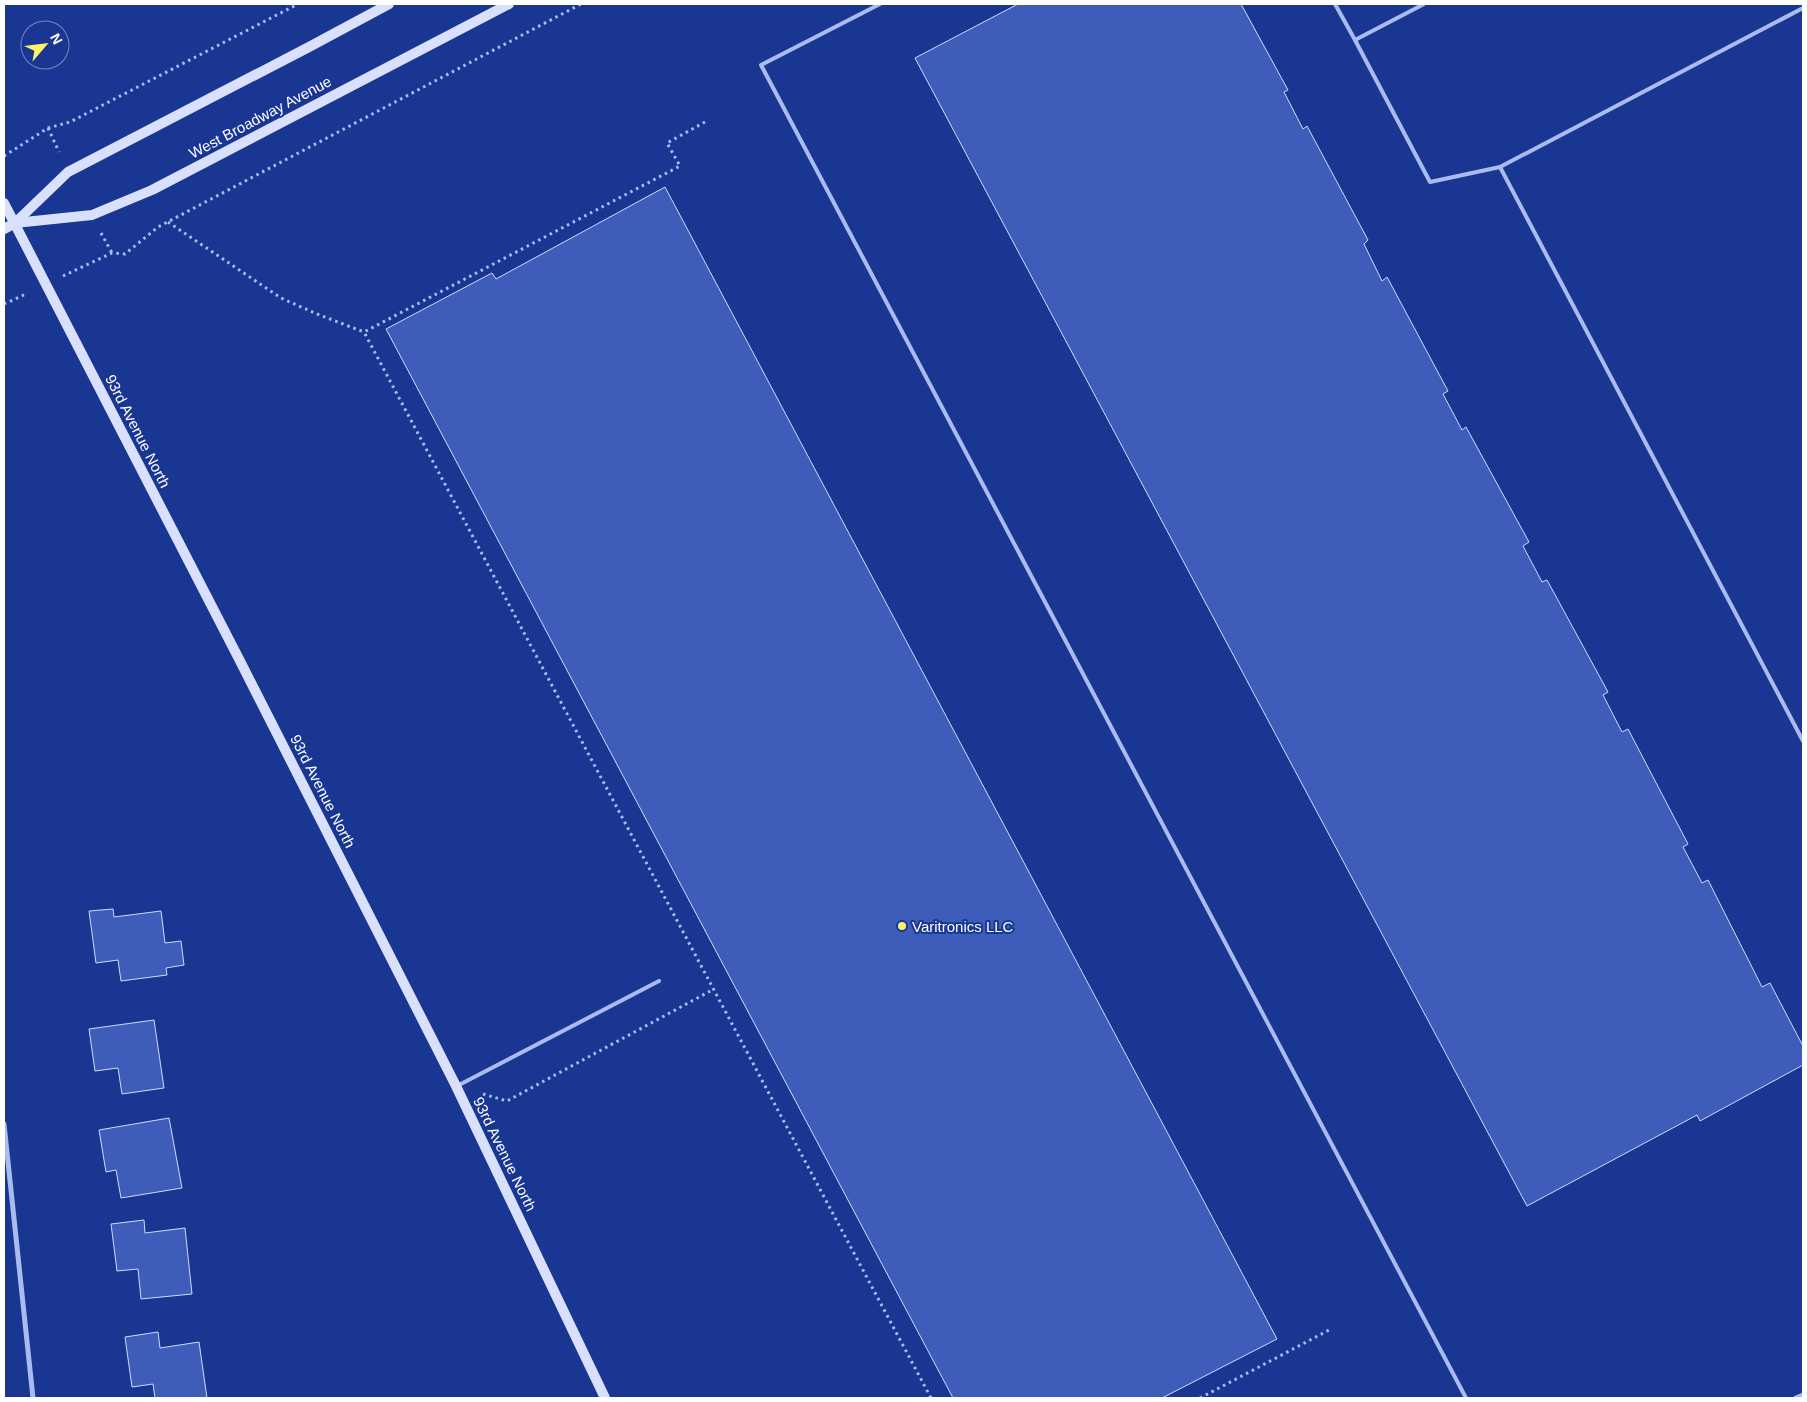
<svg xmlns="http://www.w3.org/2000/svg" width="1807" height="1402" viewBox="0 0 1807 1402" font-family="Helvetica,sans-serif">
	<rect width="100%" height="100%" fill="#193693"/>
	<!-- building -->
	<g fill="#3e5cb9" stroke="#d0dbfb">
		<polygon points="1018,4 1241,4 1288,90 1284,92 1303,129 1307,126 1368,240 1364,244 1382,281 1387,277 1448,391 1443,394 1462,430 1466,427 1529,542 1523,546 1542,582 1547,580 1608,692 1603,695 1622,732 1628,729 1688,844 1683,847 1702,883 1708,880 1762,987 1770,983 1803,1046 1803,1065 1700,1121 1697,1115 1527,1206 915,58"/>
		<polygon points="665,187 1277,1339 1162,1398 953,1398 386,329 492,273 496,279"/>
		<polygon points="113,909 114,917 161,911 165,943 181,941 184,965 166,968 167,975 121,981 118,960 96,963 89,911"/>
		<polygon points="154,1020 164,1088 122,1094 118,1068 95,1071 89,1029"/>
		<polygon points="169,1118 182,1188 121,1198 116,1170 106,1172 99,1130"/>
		<polygon points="144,1220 145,1233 185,1228 192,1294 141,1299 138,1269 117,1271 111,1224"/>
		<polygon points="158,1332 160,1348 199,1342 207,1398 155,1398 153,1384 132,1387 125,1337"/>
	</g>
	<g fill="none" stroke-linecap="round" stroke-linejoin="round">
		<!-- path -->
		<g stroke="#aabbf0" stroke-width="3" stroke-dasharray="2.5 4" stroke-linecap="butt">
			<polyline points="705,122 667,143 680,166 364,332 931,1398"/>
			<polyline points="48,128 59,152"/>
			<polyline points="4,156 48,128 70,122 298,4"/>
			<polyline points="168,222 281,298 317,314 364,332"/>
			<polyline points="101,233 112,253"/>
			<polyline points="63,276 112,253 125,254 158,227 581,4"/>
			<polyline points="4,304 26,294"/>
			<polyline points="483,1094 507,1101 714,989"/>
			<polyline points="1200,1398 1331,1329"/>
		</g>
		<!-- lane -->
		<g stroke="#aabbf0" stroke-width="4">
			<polyline points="880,4 761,65 1466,1398"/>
			<polyline points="1335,4 1355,40 1424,4"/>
			<polyline points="1355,40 1430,182 1500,167 1803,741"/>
			<polyline points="1500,167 1803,8"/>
			<polyline points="457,1086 659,981"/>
		</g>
		<!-- street -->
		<g stroke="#aabbf0" stroke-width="5">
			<polyline points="4,1124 33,1398"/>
			<polyline points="1796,1398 1803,1395"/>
		</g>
		<!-- secondary -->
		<g stroke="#d8e0fb" stroke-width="10">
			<polyline points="4,203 239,659 456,1086 605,1398"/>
			<polyline points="15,223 92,215 152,190 509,4"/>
			<polyline points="4,229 15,223 68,172 309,47 389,4"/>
		</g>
	</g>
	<!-- markers -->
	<circle fill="#fff268" stroke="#193693" stroke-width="2" cx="902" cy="926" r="5"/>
	<g text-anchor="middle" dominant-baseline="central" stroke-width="4" stroke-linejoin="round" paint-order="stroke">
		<!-- street labels -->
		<g font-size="15" fill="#fff" stroke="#193693">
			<text transform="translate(260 117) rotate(-28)">West Broadway Avenue</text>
			<text transform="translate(138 431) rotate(63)">93rd Avenue North</text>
			<text transform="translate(323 791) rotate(63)">93rd Avenue North</text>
			<text transform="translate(505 1154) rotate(64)">93rd Avenue North</text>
		</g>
		<!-- poi labels -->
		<g font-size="15" fill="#fff" stroke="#193693" text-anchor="start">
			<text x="912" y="926">Varitronics LLC</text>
		</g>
	</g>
	<!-- border -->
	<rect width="1807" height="1402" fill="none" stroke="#ffffff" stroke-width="10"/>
	<!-- north arrow -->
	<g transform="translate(45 45) rotate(62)"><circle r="24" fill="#193693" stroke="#7586be"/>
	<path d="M0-4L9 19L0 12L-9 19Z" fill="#fff268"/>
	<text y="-8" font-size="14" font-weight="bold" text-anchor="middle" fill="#ffffff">N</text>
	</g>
</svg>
